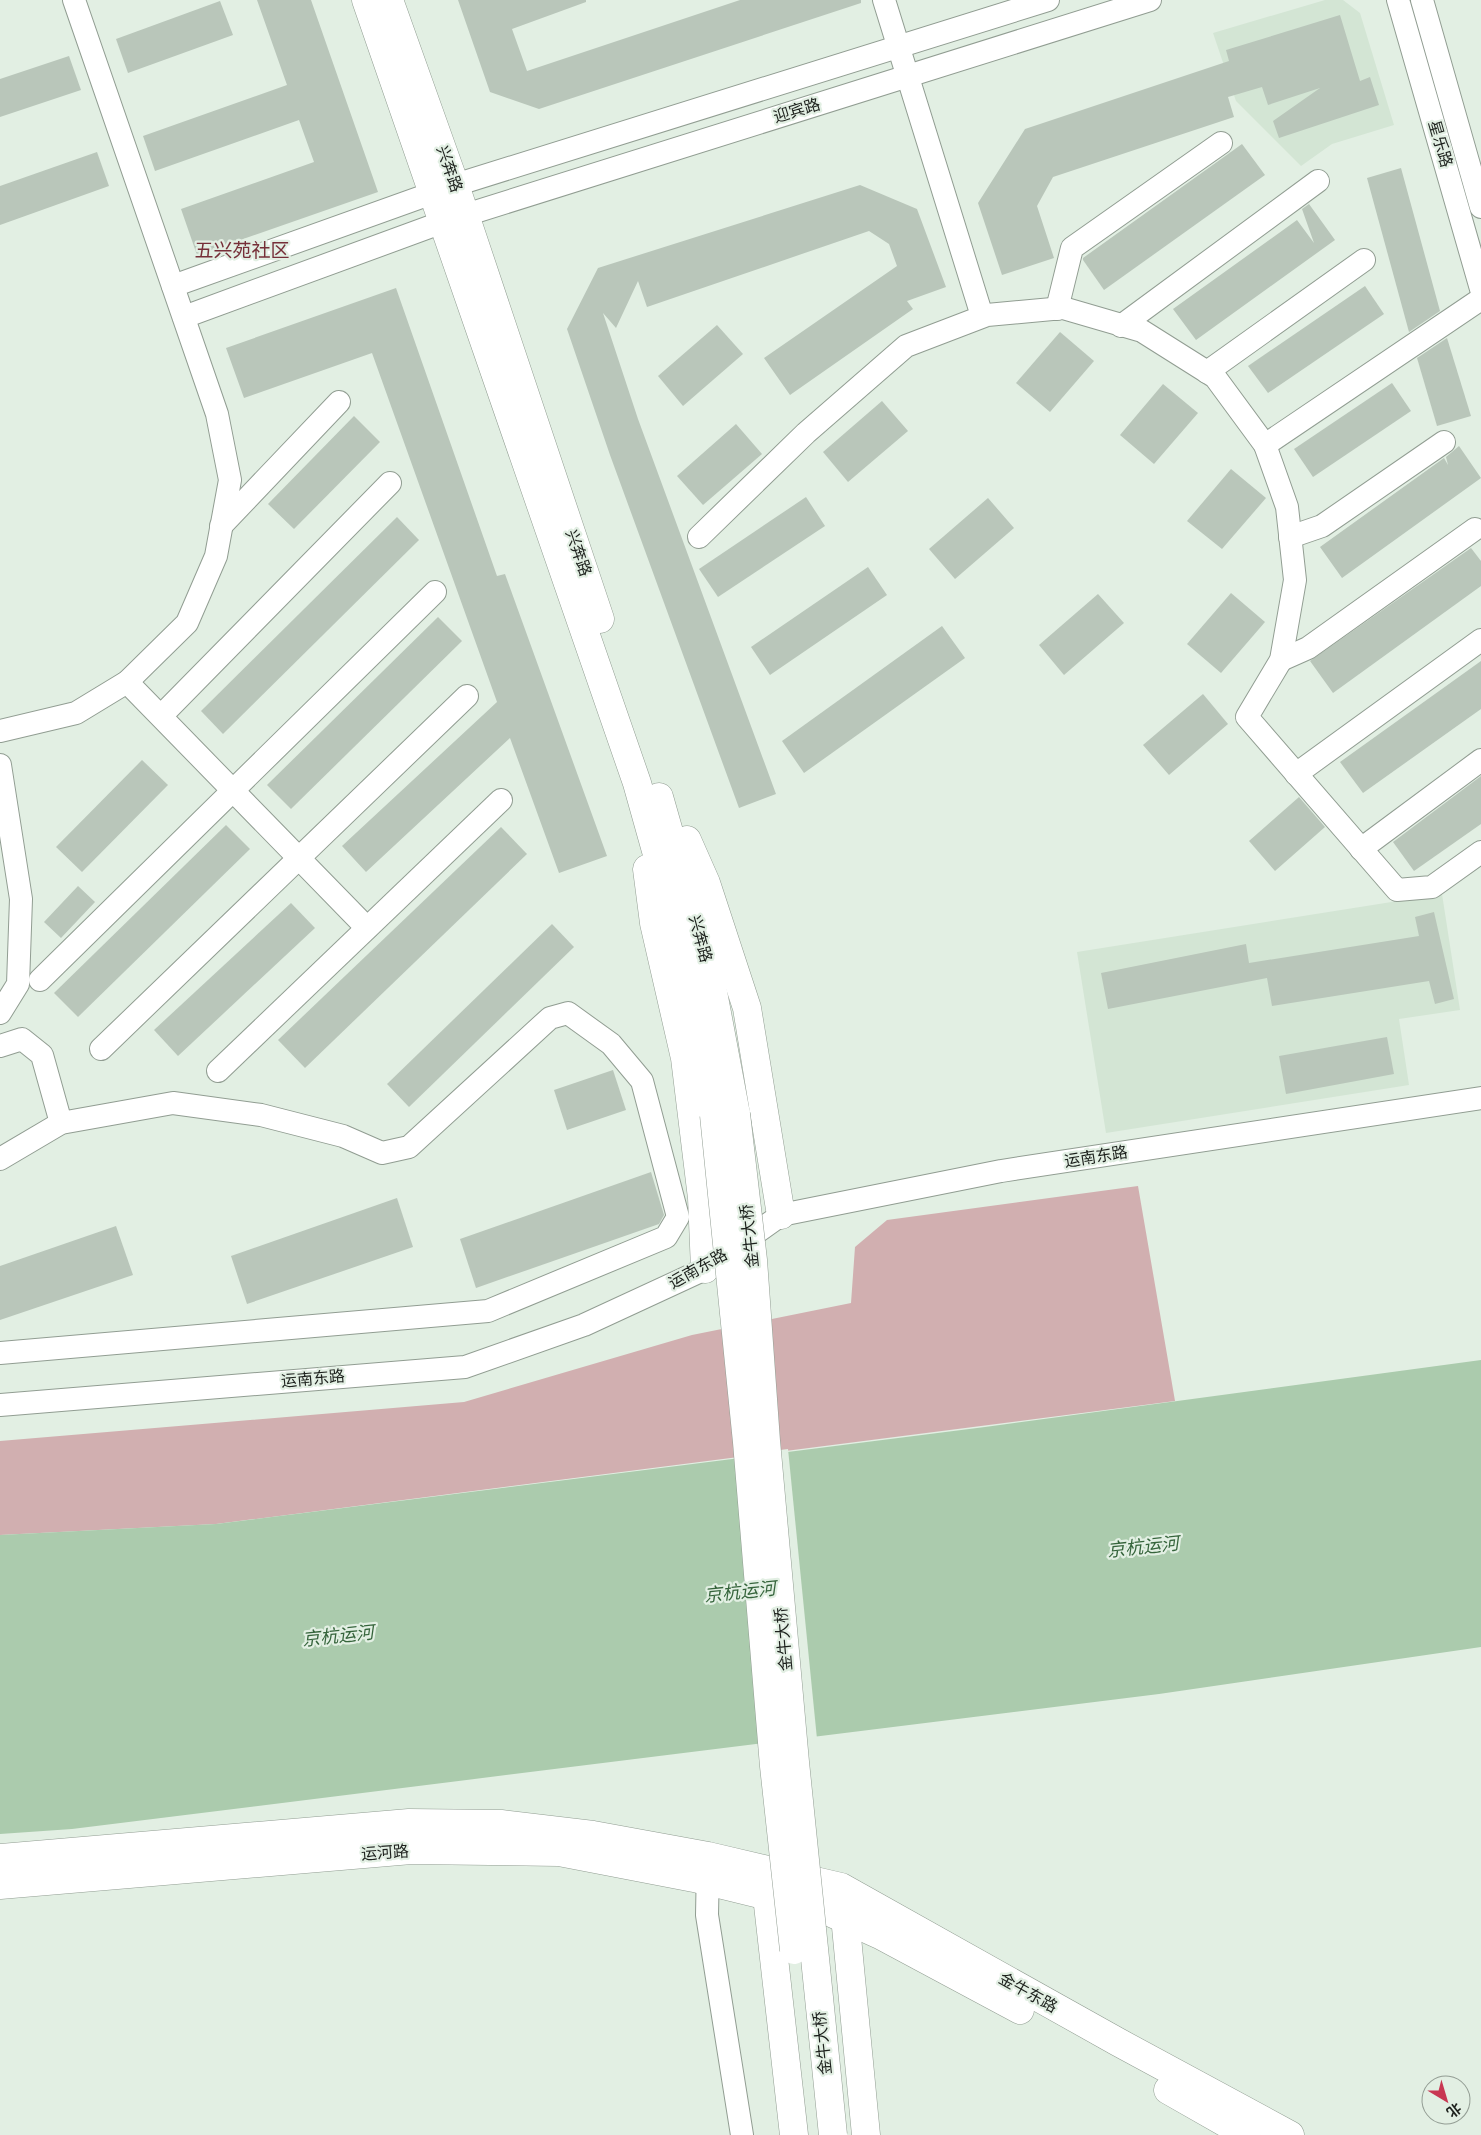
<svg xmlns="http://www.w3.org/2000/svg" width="1481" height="2135" viewBox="0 0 1481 2135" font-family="'Nunito Sans','Noto Sans SC',sans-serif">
	<rect width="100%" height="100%" fill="#e2efe3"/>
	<!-- built -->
	<g fill="#d3e5d4">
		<polygon points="1325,0 1343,0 1360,13 1394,125 1332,144 1301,166 1236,101 1213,33"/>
		<polygon points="1442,894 1460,1010 1399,1019 1409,1085 1106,1133 1077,952"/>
	</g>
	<!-- green -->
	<polygon fill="#d1afb0" points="1138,1186 1175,1401 216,1524 0,1535 0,1441 464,1402 692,1335 851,1303 855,1247 887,1220"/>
	<!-- water -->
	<polygon fill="#abcbad" points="1481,1360 1481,1647 1159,1694 72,1829 0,1834 0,1535 216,1524 985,1427"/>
	<!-- pier -->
	<polygon fill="#e2efe3" points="788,1449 817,1739 768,1745 739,1455"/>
	<!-- building -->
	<g fill="#b9c6ba">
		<polygon points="257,0 311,0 378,192 197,255 181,209 314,162 299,120 155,171 143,136 287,85"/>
		<polygon points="458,0 586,0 586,2 512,29 527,71 740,0 861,0 861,3 539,109 490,92"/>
		<polygon points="220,1 233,35 128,73 116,39"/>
		<polygon points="1340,15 1360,81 1370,77 1379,105 1279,138 1273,121 1320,88 1268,105 1262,87 1228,97 1234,117 1053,177 1037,206 1054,258 1002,275 978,203 1025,129 1229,61 1226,50"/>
		<polygon points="69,56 81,90 0,117 0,79"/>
		<polygon points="1242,144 1265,175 1104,290 1083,260 1083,258"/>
		<polygon points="97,152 109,186 0,225 0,186"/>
		<polygon points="1401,168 1440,311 1409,332 1367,178"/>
		<polygon points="860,185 917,209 946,287 907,301 913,309 790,395 764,358 897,266 889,244 869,231 647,307 638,281 616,328 603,313 638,419 776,794 739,808 610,455 567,329 598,268"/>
		<polygon points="1309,204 1335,240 1196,340 1173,309 1297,220 1314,243 1302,209"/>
		<polygon points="1365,286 1384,314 1268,393 1248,366"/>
		<polygon points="396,288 497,576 505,574 607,856 559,873 510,738 366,872 342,846 497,702 372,353 244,398 226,348"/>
		<polygon points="717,325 743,354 683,406 658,376"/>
		<polygon points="1060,332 1094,361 1050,412 1016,383"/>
		<polygon points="1447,338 1471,416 1437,426 1417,358"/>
		<polygon points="1392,383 1411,411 1313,477 1294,449"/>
		<polygon points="1163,384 1198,413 1154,464 1120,435"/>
		<polygon points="882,401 908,431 848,482 823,452"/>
		<polygon points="354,416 380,442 294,529 268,504"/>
		<polygon points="736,424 762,454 703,505 677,476"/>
		<polygon points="1459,446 1481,478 1342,578 1320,547 1444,458 1448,465 1446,457"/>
		<polygon points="1231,469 1266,498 1222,549 1187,521"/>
		<polygon points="806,497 825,526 718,597 699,569"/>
		<polygon points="988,498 1014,528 955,579 929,549"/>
		<polygon points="397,517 419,540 223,734 201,711"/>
		<polygon points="1471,548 1481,561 1481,586 1333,693 1310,661"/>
		<polygon points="868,567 887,595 770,675 751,647"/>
		<polygon points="1231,593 1265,622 1221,673 1187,644"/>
		<polygon points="1098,594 1124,623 1064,675 1039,645"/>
		<polygon points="438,617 462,641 291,809 267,785"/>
		<polygon points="942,626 965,658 804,773 782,741"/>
		<polygon points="1481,661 1481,709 1363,793 1340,762"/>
		<polygon points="1203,694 1228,724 1169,775 1143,745"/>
		<polygon points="142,760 168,785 82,872 56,847"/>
		<polygon points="1481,776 1481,824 1414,871 1393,842"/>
		<polygon points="1299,797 1325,827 1275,871 1249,841"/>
		<polygon points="226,825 250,849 78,1017 54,993"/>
		<polygon points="501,827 527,854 305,1068 278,1040"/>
		<polygon points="78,886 95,902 61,938 44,922"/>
		<polygon points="291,903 315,928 178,1056 154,1030"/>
		<polygon points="1434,912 1454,999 1435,1004 1429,981 1272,1006 1267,978 1108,1009 1101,973 1246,944 1249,963 1419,936 1415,917"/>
		<polygon points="552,924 574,947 409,1107 387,1084"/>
		<polygon points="1387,1037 1394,1074 1286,1094 1279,1056"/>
		<polygon points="613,1070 626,1110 567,1130 554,1090"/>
		<polygon points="651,1172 664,1215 659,1224 476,1288 460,1239"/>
		<polygon points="397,1198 413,1247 247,1304 231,1256"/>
		<polygon points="116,1226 133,1275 0,1320 0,1266"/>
	</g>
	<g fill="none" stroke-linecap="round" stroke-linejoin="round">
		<defs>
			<g id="minor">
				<polyline points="884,0 982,316"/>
				<polyline points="1398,0 1481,289"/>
				<polyline points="1422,0 1481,207"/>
				<polyline points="173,286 455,185 1048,0"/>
				<polyline points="1057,309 1072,248 1221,143"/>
				<polyline points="184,317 443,222 1150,0"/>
				<polyline points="1121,326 1318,181"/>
				<polyline points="1207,372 1364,260"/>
				<polyline points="1265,445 1481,299"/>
				<polyline points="221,526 339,402"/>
				<polyline points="699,537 806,433 906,346 987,315 1063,308 1142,331 1215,377 1265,445 1287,507 1295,580 1281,660 1247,717 1397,890 1432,887 1481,852"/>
				<polyline points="1290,537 1322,526 1444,442"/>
				<polyline points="1281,660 1308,648 1475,529"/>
				<polyline points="127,682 367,928"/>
				<polyline points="161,716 390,483"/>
				<polyline points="0,731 76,713 127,682 187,623 216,556 230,480 217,414 74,0"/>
				<polyline points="0,765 21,899 18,984 0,1013"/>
				<polyline points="1296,774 1481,640"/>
				<polyline points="1361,849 1481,760"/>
				<polyline points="40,980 435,592"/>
				<polyline points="0,1046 22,1039 42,1055 61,1123"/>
				<polyline points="101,1049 467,696"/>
				<polyline points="218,1071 501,800"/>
				<polyline points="0,1159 61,1123 173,1103 261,1115 343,1136 382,1153 409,1147 550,1018 568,1013 611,1044 642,1081 678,1217 666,1237 488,1311 0,1353"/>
				<polyline points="0,1405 465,1367 584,1325 705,1269 781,1215 1001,1171 1481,1098"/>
				<polyline points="708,1864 707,1915 742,2135"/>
			</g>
			<g id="major">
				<polyline points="366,0 637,783 685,954 706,1046 714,1115"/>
				<polyline points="389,0 455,185 600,619"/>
				<polyline points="659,797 710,976 736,1114"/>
				<polyline points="687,840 706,883 747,1008 781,1215"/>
				<polyline points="647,869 654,923 685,1058 702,1198 705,1269"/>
				<polyline points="0,1858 409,1823 501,1824 593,1835 708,1856 841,1887 1118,2042 1290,2135"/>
				<polyline points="763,1881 767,1896 794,2135"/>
				<polyline points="0,1885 411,1850 559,1852 694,1878 825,1910 880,1935 1020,2010"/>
				<polyline points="844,1906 866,2135"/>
				<polyline points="1168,2090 1247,2135"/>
			</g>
		</defs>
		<!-- minor casing -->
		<use href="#minor" stroke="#919d92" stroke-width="24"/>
		<!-- major casing -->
		<use href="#major" stroke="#919d92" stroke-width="29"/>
		<!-- minor -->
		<use href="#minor" stroke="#fff" stroke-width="22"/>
		<!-- major -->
		<use href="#major" stroke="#fff" stroke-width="28"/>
		<defs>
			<g id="major-bridge">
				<polyline points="736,1114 753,1260 766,1441 795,1762 833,2135"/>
				<polyline points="714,1115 747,1442 774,1766 794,1950"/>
			</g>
		</defs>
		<!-- major-bridge casing -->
		<use href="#major-bridge" stroke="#919d92" stroke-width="29" stroke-linecap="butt"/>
		<!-- major-bridge -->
		<use href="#major-bridge" stroke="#fff" stroke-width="28"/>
	</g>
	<g text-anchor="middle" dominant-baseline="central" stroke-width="4.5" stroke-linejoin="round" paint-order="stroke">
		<!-- street labels -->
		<g font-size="16" fill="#1d211d" stroke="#e2efe3">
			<text transform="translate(797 111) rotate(-17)">迎宾路</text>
			<text transform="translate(1440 144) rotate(74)">星乐路</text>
			<text transform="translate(449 169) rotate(71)">兴奔路</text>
			<text transform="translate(578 553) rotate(71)">兴奔路</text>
			<text transform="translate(700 939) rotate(75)">兴奔路</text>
			<text transform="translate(1096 1157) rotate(-9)">运南东路</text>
			<text transform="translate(750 1236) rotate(-96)">金牛大桥</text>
			<text transform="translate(698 1269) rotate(-29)">运南东路</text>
			<text transform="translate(313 1379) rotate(-5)">运南东路</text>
			<text transform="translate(784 1639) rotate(-95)">金牛大桥</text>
			<text transform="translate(385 1853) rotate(-4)">运河路</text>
			<text transform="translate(1028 1993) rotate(29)">金牛东路</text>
			<text transform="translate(823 2043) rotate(-96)">金牛大桥</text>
		</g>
		<!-- water labels -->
		<g font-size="18" font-style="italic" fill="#35643b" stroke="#e2efe3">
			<text transform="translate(1143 1547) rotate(-6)">京杭运河</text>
			<text transform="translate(740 1592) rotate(-6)">京杭运河</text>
			<text transform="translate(338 1636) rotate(-6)">京杭运河</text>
		</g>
		<!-- quarter labels -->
		<g font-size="19" fill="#762f38" stroke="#e2efe3">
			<text x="242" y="251">五兴苑社区</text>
		</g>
	</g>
	<!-- north arrow -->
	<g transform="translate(1446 2100) rotate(142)"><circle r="24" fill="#e2efe3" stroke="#939d94"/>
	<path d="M0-4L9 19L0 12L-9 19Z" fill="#c83752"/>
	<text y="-8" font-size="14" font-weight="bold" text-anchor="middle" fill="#1d211d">北</text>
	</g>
</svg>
